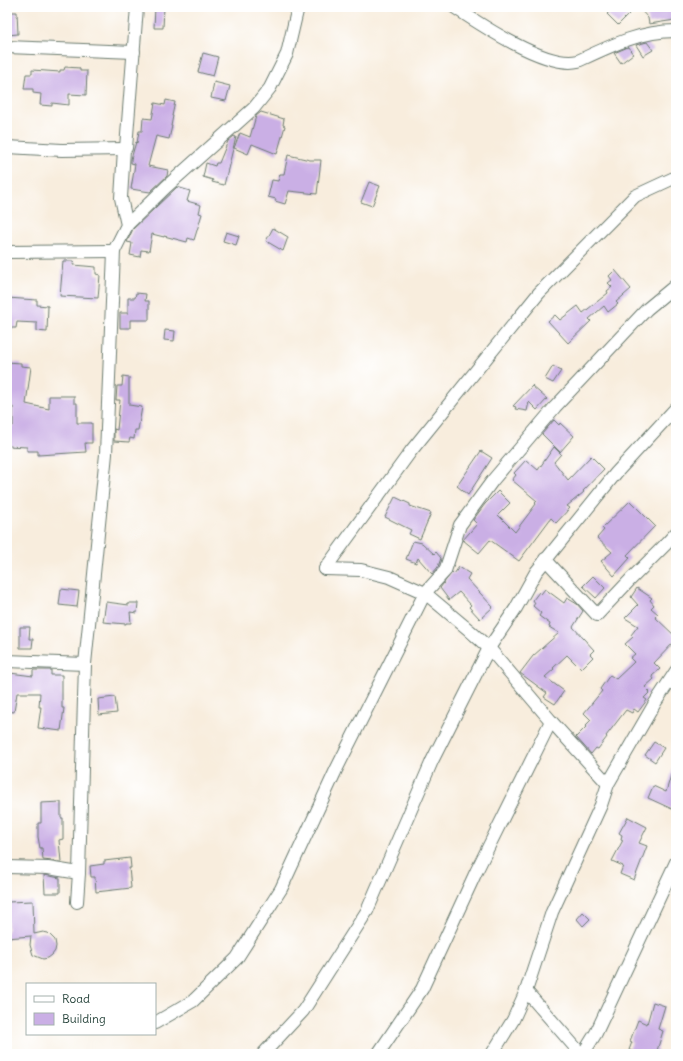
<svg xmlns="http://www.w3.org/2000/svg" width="683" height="1061" viewBox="0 0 683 1061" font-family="Delius,sans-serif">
	<rect width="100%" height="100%" fill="#fff"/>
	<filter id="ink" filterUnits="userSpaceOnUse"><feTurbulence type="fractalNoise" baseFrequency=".025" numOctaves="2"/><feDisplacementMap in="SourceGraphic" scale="8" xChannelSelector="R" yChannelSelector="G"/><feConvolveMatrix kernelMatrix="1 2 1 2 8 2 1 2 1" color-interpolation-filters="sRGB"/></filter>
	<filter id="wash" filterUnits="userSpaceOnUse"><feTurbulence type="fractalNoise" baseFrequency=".012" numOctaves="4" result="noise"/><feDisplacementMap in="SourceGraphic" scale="16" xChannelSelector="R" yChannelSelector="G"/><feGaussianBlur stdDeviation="0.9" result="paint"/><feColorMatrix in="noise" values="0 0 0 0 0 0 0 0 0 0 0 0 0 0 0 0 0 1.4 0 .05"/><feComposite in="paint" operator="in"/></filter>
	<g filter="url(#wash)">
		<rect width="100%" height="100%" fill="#f8eddd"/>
		<g id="blocks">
			<!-- building -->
			<g fill="#caafe5">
				<polygon points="155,7 164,7 163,28 154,28"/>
				<polygon points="614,7 636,7 618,25 607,14"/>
				<polygon points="638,7 673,7 675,20 649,24 648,18"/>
				<polygon points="7,12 17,12 18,34 7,35"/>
				<polygon points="647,42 653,50 643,56 636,45"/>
				<polygon points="628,47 633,54 621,63 614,53"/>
				<polygon points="203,53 218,57 213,76 198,72"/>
				<polygon points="65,67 80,68 80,71 87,71 86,95 69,94 69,105 52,103 52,106 40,105 41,94 33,93 33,89 24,89 26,74 32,74 32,70 60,72 60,70 64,70"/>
				<polygon points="214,82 230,86 226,101 211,98"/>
				<polygon points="166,100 175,102 172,116 173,116 171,126 172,126 169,139 156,136 148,166 168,170 167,176 150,192 131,189 135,164 131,163 131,159 136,142 137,143 139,131 142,131 143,118 152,119 155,103 165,105"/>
				<polygon points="261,112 284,119 283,125 285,126 277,154 252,144 248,154 234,148 240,133 250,137 256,116"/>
				<polygon points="234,136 236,137 224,185 212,182 213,180 203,177 206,163 215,166 216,163 219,163 228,141"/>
				<polygon points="288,155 310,160 321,160 317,194 289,191 285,204 275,201 276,199 268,197 272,180 278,181 280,174 284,174"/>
				<polygon points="369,182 380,186 372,206 361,202"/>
				<polygon points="177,187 190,191 187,201 201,205 199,213 202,214 194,240 188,238 187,242 164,236 164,237 152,234 149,251 141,250 140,257 130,255 132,243 127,242 133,229"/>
				<polygon points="273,228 288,237 283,251 266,241"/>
				<polygon points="226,232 239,236 236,245 223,241"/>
				<polygon points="63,261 74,261 73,265 96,267 96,274 100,275 98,298 60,296"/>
				<polygon points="615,270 631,289 616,302 618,304 608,312 604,306 589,319 591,321 568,343 548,321 555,315 560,320 578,306 583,313 608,293 607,291 612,287 608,283 612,280 609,276"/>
				<polygon points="136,293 146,294 145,301 149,301 149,320 130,320 130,328 120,328 120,313 128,313 128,298 135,298"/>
				<polygon points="7,298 37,300 37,305 48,306 47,332 37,331 37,323 17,322 16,328 7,328"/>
				<polygon points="165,330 175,331 174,341 164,340"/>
				<polygon points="7,362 21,363 21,366 31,367 26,404 49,409 49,396 74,396 74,403 77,403 77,423 92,423 92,443 85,443 86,452 38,455 38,451 27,451 27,447 7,446 7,426 13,426 13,407 7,406"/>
				<polygon points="553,366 561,371 553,383 545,379"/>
				<polygon points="123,376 129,377 129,405 142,407 138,430 135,430 134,439 130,438 129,442 114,441 114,429 117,430 120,400 116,400 117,386 122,386"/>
				<polygon points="533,385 532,386 547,399 537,410 529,402 527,411 515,409 516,407 513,406"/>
				<polygon points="554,420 559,425 560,423 574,436 560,452 542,434"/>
				<polygon points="554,447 561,454 554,462 568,480 591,456 604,469 583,491 584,492 567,506 570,508 556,523 551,518 519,561 490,540 479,553 463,540 477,524 473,520 485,504 498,491 510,503 498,515 515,532 536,504 535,503 537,501 512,480 516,475 514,473 526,460 538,470"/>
				<polygon points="481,451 492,458 468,495 457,486"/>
				<polygon points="395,497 410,504 410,506 431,513 420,539 409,534 411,530 385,517"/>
				<polygon points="630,501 655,526 627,555 630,558 614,576 601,561 612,552 597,538 604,530 602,528"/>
				<polygon points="413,541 422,543 434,554 436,552 441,558 438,567 432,574 418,558 416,563 406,559"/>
				<polygon points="459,567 470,574 467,579 493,607 480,619 469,607 471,605 459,592 449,600 440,588 452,572 454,574"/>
				<polygon points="593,576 605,588 596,598 583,586"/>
				<polygon points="637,588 652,598 650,600 654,605 651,608 658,614 655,617 676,637 676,640 654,663 660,669 652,676 654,679 645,687 650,692 644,698 647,700 638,712 634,709 632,713 626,710 606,736 607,737 598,749 596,748 591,754 576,737 587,726 586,725 591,720 584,713 602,691 600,689 610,675 616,679 634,662 630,658 635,654 625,644 633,637 631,635 638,626 625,618 638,605 631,597"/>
				<polygon points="61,589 79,591 77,607 59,605"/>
				<polygon points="545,589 564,603 567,598 577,604 583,611 573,627 594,650 590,654 593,657 581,669 567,655 553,668 554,669 545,677 564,691 555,704 544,697 547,693 520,673 533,656 559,633 549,627 550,624 539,616 541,613 533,606 535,603 533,600 539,592 541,594"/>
				<polygon points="106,602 129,605 129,603 138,603 137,613 130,612 131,623 126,623 126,624 103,622"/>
				<polygon points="20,627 30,627 29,639 33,639 32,648 20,648"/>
				<polygon points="33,670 51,670 51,675 62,675 62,708 64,708 61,731 38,728 41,707 39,707 40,693 17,693 14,712 7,711 10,673 33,676"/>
				<polygon points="115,697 117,713 99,715 98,699"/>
				<polygon points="654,742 664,748 655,762 645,755"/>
				<polygon points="674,765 676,766 676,801 672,809 648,798 653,786 666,792"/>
				<polygon points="61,802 61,818 63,818 63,839 59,840 61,862 43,860 42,848 40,848 38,837 38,823 41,823 41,803"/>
				<polygon points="628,817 647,827 639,843 647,846 634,880 620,874 623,866 612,861 623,840 621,839 622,835 619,833"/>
				<polygon points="130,858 131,868 129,868 131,888 96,892 95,877 91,877 90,866 104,864 104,861"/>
				<polygon points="44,875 60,878 60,893 45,893"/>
				<polygon points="33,901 34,934 43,932 48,933 55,940 56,946 55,951 52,955 48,958 43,959 33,955 30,945 31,936 7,938 7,929 8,929 7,902"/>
				<polygon points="583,912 590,919 583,926 577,919"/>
				<polygon points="653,1002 665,1006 658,1029 663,1031 656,1054 639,1054 629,1050 632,1042 630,1041 638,1020 647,1024"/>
			</g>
		</g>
	</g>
	<g filter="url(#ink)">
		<use href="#blocks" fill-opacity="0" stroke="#6b7b6f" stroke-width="1"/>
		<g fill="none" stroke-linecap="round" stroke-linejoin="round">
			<defs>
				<g id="minor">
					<path d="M454 7C481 25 547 69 578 61 610 46 640 31 676 31"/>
					<polyline points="7,47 134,52"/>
					<polyline points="7,147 62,150 124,149"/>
					<polyline points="127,225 166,187 254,108 270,88 287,54 298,7"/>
					<polyline points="7,252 114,251"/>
					<polyline points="545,559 597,615 630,580 666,544 676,533"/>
					<polyline points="325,569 411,451 539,293 635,196 676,177"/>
					<polyline points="325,569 361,570 389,577 425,593 469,630 489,648 551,721 608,784"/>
					<polyline points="7,661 85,664"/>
					<polyline points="7,867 48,868 79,873"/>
					<polyline points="77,902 79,873 85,664 106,454 114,251 127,225 121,198 124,149 126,148 137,7"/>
					<polyline points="526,991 581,1054"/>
					<polyline points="155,1023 193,1001 237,958 281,889 336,770 425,593 445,571 460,525 493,480 555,407 647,309 676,285"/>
					<polyline points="263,1054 303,1011 367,911 432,761 489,648 516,608 536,572 616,473 676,408"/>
					<polyline points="378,1054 422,989 476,872 551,721"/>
					<polyline points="492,1054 513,1020 526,991 552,912 601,805 608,784 655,703 676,671"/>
					<polyline points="583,1054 596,1033 676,862"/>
				</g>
			</defs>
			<!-- minor casing -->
			<use href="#minor" stroke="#6b7b6f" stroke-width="14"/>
			<!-- minor -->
			<use href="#minor" stroke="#fff" stroke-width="12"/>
		</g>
	</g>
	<!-- margin -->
	<rect width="683" height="1061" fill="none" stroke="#fff" stroke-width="24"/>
	<!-- legend -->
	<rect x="26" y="983" width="130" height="52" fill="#ffffff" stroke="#a5b1ae"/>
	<rect x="34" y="996" width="20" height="6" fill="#ffffff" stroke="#a5b1ae"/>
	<text x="62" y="1003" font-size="12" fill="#1f3d34">Road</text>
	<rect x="34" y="1013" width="20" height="12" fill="#caafe5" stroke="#a5b1ae"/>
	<text x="62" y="1023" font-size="12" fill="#1f3d34">Building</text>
</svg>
